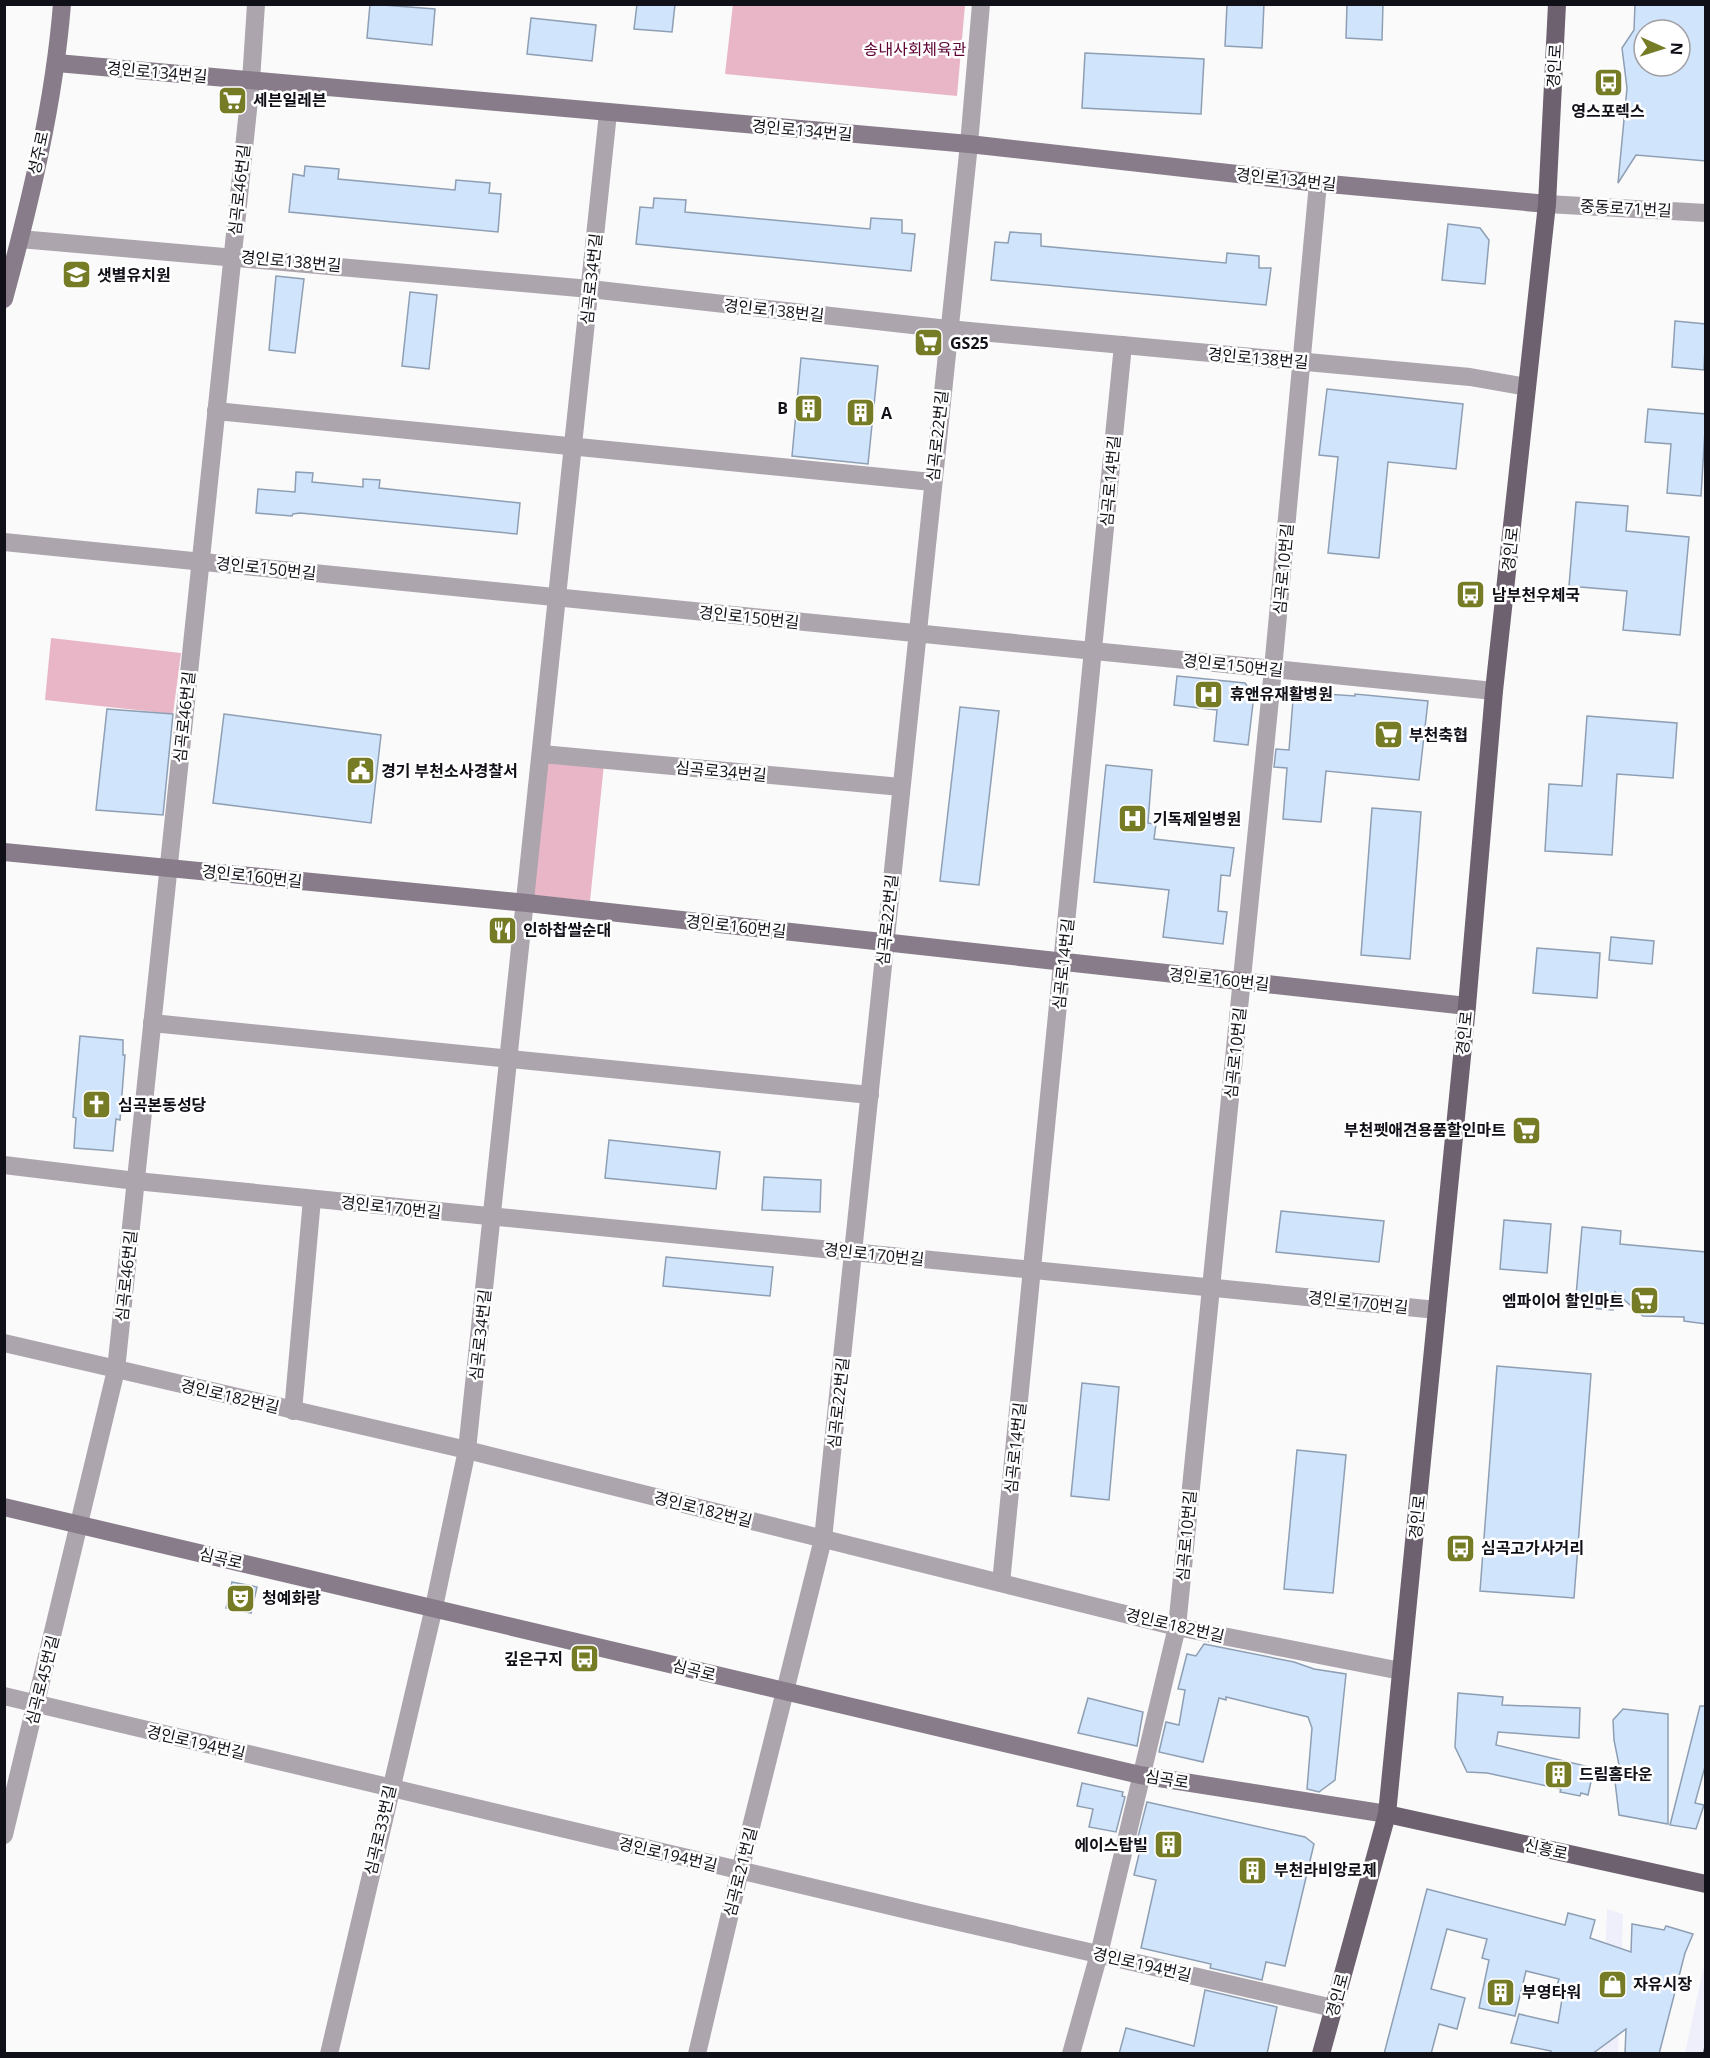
<svg xmlns="http://www.w3.org/2000/svg" width="1710" height="2058" viewBox="0 0 1710 2058" font-family="'Open Sans','Noto Sans KR',sans-serif">
	<rect width="100%" height="100%" fill="#fafafa"/>
	<!-- built -->
	<g fill="#efeffc">
		<polygon points="1607,1909 1623,1914 1618,2053 1601,2054"/>
		<polygon points="1705,1961 1705,2053 1685,2053"/>
	</g>
	<!-- green -->
	<g fill="#e9b6c7">
		<polygon points="733,4 965,5 957,96 725,74"/>
		<polygon points="51,638 181,653 173,714 45,700"/>
		<polygon points="548,759 604,764 590,901 532,895"/>
	</g>
	<!-- building -->
	<g fill="#d0e4fc" stroke="#8e9fb3" stroke-width="1.5" fill-rule="evenodd">
		<polygon points="370,4 435,9 432,45 367,38"/>
		<polygon points="637,4 675,4 672,32 634,29"/>
		<polygon points="1227,4 1264,4 1262,48 1225,46"/>
		<polygon points="1347,4 1383,4 1382,40 1346,38"/>
		<path d="M1635 4H1706V161L1636 155 1618 183 1627 88 1622 48 1634 30ZM1644 30H1680V66H1644Z"/>
		<polygon points="531,18 596,25 592,61 527,54"/>
		<polygon points="1085,53 1204,59 1201,114 1082,108"/>
		<polygon points="305,166 339,169 338,179 455,190 456,180 490,183 489,193 501,194 498,232 289,212 293,174 304,176"/>
		<polygon points="654,198 686,200 685,212 870,229 871,218 902,220 902,233 915,234 911,271 636,244 640,207 653,208"/>
		<polygon points="1448,224 1480,228 1489,240 1485,284 1442,280"/>
		<polygon points="1010,232 1041,234 1041,246 1226,263 1227,253 1259,256 1259,268 1271,268 1266,305 991,280 995,242 1008,243"/>
		<polygon points="276,276 304,279 295,353 269,350"/>
		<polygon points="410,292 437,295 429,369 402,366"/>
		<polygon points="1675,321 1706,324 1704,370 1672,367"/>
		<polygon points="801,358 878,366 868,464 792,456"/>
		<polygon points="1327,389 1463,404 1456,469 1388,462 1379,558 1328,553 1338,457 1319,455"/>
		<polygon points="1648,409 1706,414 1701,496 1667,493 1671,444 1645,442"/>
		<polygon points="296,472 313,473 312,482 363,487 363,479 380,480 379,488 520,503 517,534 300,513 293,514 292,516 256,513 258,489 295,492"/>
		<polygon points="1576,502 1628,506 1626,531 1689,537 1680,635 1623,630 1627,591 1569,586"/>
		<polygon points="1177,676 1245,683 1254,695 1248,745 1214,741 1217,710 1174,705"/>
		<polygon points="1310,693 1355,696 1355,694 1428,701 1419,780 1326,771 1321,822 1283,819 1287,768 1274,767 1276,749 1289,750 1293,700 1310,701"/>
		<polygon points="960,707 999,711 979,885 940,881"/>
		<polygon points="107,709 173,714 163,815 96,810"/>
		<polygon points="224,714 381,735 371,823 213,803"/>
		<polygon points="1587,716 1677,723 1673,778 1617,774 1612,855 1545,851 1549,784 1582,786"/>
		<polygon points="1106,765 1152,770 1148,823 1156,824 1154,839 1234,848 1230,876 1221,875 1218,911 1227,912 1223,944 1163,937 1169,890 1094,882"/>
		<polygon points="1372,808 1421,812 1410,959 1361,955"/>
		<polygon points="1611,937 1654,941 1652,964 1609,960"/>
		<polygon points="1537,948 1600,953 1597,998 1533,993"/>
		<polygon points="80,1036 123,1040 123,1055 125,1055 120,1120 116,1119 113,1151 74,1148 76,1118 73,1117"/>
		<polygon points="609,1140 720,1152 716,1189 605,1178"/>
		<polygon points="764,1177 821,1180 820,1212 762,1210"/>
		<polygon points="1281,1211 1384,1221 1379,1262 1276,1252"/>
		<polygon points="1504,1220 1551,1224 1547,1273 1500,1269"/>
		<polygon points="1582,1227 1621,1231 1620,1244 1706,1252 1706,1324 1684,1321 1684,1317 1643,1316 1615,1292 1613,1310 1575,1307"/>
		<polygon points="666,1257 773,1267 770,1296 663,1286"/>
		<polygon points="1497,1366 1591,1374 1574,1598 1480,1591"/>
		<polygon points="1082,1383 1119,1387 1109,1500 1071,1496"/>
		<polygon points="1297,1450 1346,1455 1333,1593 1284,1589"/>
		<polygon points="232,1582 257,1587 251,1613 226,1608"/>
		<polygon points="1204,1644 1294,1662 1314,1669 1346,1674 1335,1780 1319,1792 1307,1789 1312,1728 1308,1717 1226,1697 1226,1700 1219,1698 1203,1762 1159,1752 1166,1722 1179,1725 1185,1690 1178,1689 1187,1654 1196,1656"/>
		<polygon points="1458,1693 1503,1697 1502,1705 1580,1708 1579,1738 1498,1732 1496,1745 1594,1768 1588,1795 1581,1793 1580,1796 1560,1792 1561,1789 1487,1773 1467,1772 1455,1747"/>
		<polygon points="1088,1698 1143,1712 1137,1746 1078,1733"/>
		<polygon points="1700,1706 1706,1706 1706,1763 1695,1803 1704,1805 1696,1829 1670,1825"/>
		<polygon points="1623,1709 1668,1714 1668,1824 1619,1815 1614,1773 1621,1775 1614,1740 1613,1720"/>
		<polygon points="1082,1783 1123,1792 1122,1796 1125,1797 1116,1832 1089,1827 1093,1809 1077,1806"/>
		<polygon points="1147,1802 1305,1837 1314,1844 1285,1966 1266,1962 1262,1980 1210,1968 1211,1964 1141,1948 1156,1880 1134,1875 1143,1838 1138,1837"/>
		<polygon points="1427,1889 1565,1925 1568,1913 1595,1920 1590,1938 1631,1952 1632,1924 1664,1930 1666,1926 1693,1934 1685,1953 1659,2054 1625,2054 1626,2029 1592,2054 1550,2054 1551,2051 1511,2043 1519,2014 1558,2023 1563,1993 1555,1991 1559,1979 1526,1971 1515,2016 1479,2008 1489,1960 1482,1958 1487,1939 1447,1929 1431,1989 1465,1998 1457,2029 1439,2024 1431,2054 1384,2054"/>
		<polygon points="1205,1990 1277,2007 1267,2054 1119,2054 1126,2028 1194,2046"/>
	</g>
	<g fill="none" stroke-linecap="round" stroke-linejoin="round">
		<!-- street -->
		<g stroke="#ada5ae" stroke-width="18">
			<polyline points="1547,204 1706,213"/>
			<polyline points="20,239 590,289 948,329 1470,377 1527,387"/>
			<polyline points="216,411 932,482"/>
			<polyline points="4,542 1494,691"/>
			<polyline points="542,754 901,787"/>
			<polyline points="152,1023 870,1095"/>
			<polyline points="4,1165 136,1181 1437,1310"/>
			<polyline points="4,1343 467,1450 1177,1627 1401,1671"/>
			<polyline points="293,1411 312,1199"/>
			<polyline points="1001,1583 1123,345"/>
			<polyline points="4,1696 924,1914 1333,2008"/>
			<polyline points="4,1835 116,1370 251,81 256,4"/>
			<polyline points="329,2054 434,1607 467,1450 608,113"/>
			<polyline points="697,2054 740,1871 823,1539 969,144 981,4"/>
			<polyline points="1071,2054 1099,1954 1177,1627 1273,669 1318,183"/>
		</g>
		<!-- secondary -->
		<g stroke="#887c8a" stroke-width="18">
			<polyline points="57,63 969,144 1318,183 1547,204"/>
			<path d="M4 299C30 203 54 104 62 4"/>
			<polyline points="4,852 527,903 1467,1006"/>
			<polyline points="4,1507 1140,1775 1387,1814"/>
		</g>
		<!-- primary -->
		<g stroke="#6d606f" stroke-width="18">
			<polyline points="1387,1814 1706,1884"/>
			<polyline points="1321,2054 1387,1814 1467,1006 1494,691 1547,204 1557,4"/>
		</g>
		<!-- rail -->
		<polyline stroke="#616166" stroke-width="4.5" stroke-dasharray="12 6" stroke-linecap="butt" points="1705,2054 1706,2049"/>
	</g>
	<!-- icons -->
	<defs>
		<symbol id="bus-square" viewBox="-11 -11 22 22"><rect x="-9" y="-9" width="18" height="18" rx="4" fill="#767c26" stroke="#fff"/><path d="M-5-6H5V4H4V6H2V4H-2V6H-4V4H-5ZM-3.5-4V0h7V-4ZM-3.5 1.2v1.5H-2V1.2ZM2 1.2v1.5H3.5V1.2Z" fill="#fff"/></symbol>
		<symbol id="supermarket-square" viewBox="-11 -11 22 22"><rect x="-9" y="-9" width="18" height="18" rx="4" fill="#767c26" stroke="#fff"/><path d="M-6-5.5h2.5l.6 2H6L4.5 2H-2.5L-4.4-4H-6ZM-1.5 3.2a1.3 1.3 0 1 0 .1 0ZM3 3.2a1.3 1.3 0 1 0 .1 0Z" fill="#fff"/></symbol>
		<symbol id="school-square" viewBox="-11 -11 22 22"><rect x="-9" y="-9" width="18" height="18" rx="4" fill="#767c26" stroke="#fff"/><path d="M0-5L7-2L0 1L-7-2ZM-4 1L0 2.5L4 1V4Q0 6-4 4Z" fill="#fff"/></symbol>
		<symbol id="building-square" viewBox="-11 -11 22 22"><rect x="-9" y="-9" width="18" height="18" rx="4" fill="#767c26" stroke="#fff"/><path d="M-4-6H4V6H1V3H-1V6H-4ZM-2.5-4.3h1.7v1.8h-1.7ZM.8-4.3h1.7v1.8H.8ZM-2.5-1h1.7V.8h-1.7ZM.8-1h1.7V.8H.8Z" fill="#fff"/></symbol>
		<symbol id="hospital-square" viewBox="-11 -11 22 22"><rect x="-9" y="-9" width="18" height="18" rx="4" fill="#767c26" stroke="#fff"/><path d="M-5-5h3v3.5h4V-5h3V5h-3V1.5h-4V5h-3Z" fill="#fff"/></symbol>
		<symbol id="civic-square" viewBox="-11 -11 22 22"><rect x="-9" y="-9" width="18" height="18" rx="4" fill="#767c26" stroke="#fff"/><path d="M-.6-6.5H3V-4.5H.6V-3L4-1V1h2V6H-6V1h2V-1L-.6-3ZM-1.2 2.5V6h2.4V2.5Z" fill="#fff"/></symbol>
		<symbol id="restaurant-square" viewBox="-11 -11 22 22"><rect x="-9" y="-9" width="18" height="18" rx="4" fill="#767c26" stroke="#fff"/><path d="M-5-6h1v4h1v-4h1v4h1v-4h1v5L-1.5 .5V6h-2V.5L-5-1ZM5-6V6H3V1.5H1.5Q1.5-4 5-6Z" fill="#fff"/></symbol>
		<symbol id="church-square" viewBox="-11 -11 22 22"><rect x="-9" y="-9" width="18" height="18" rx="4" fill="#767c26" stroke="#fff"/><path d="M-1.2-6h2.4v3.5h3.3v2.4h-3.3V6h-2.4V-.1h-3.3v-2.4h3.3Z" fill="#fff"/></symbol>
		<symbol id="theatre-square" viewBox="-11 -11 22 22"><rect x="-9" y="-9" width="18" height="18" rx="4" fill="#767c26" stroke="#fff"/><path d="M-5-5.5Q0-4 5-5.5V0Q5 5 0 6Q-5 5-5 0ZM-3.3-2.5H-1v1.5H-3.3ZM1-2.5H3.3v1.5H1ZM-2.8 1Q0 5.5 2.8 1Z" fill="#fff"/></symbol>
		<symbol id="shop-square" viewBox="-11 -11 22 22"><rect x="-9" y="-9" width="18" height="18" rx="4" fill="#767c26" stroke="#fff"/><path d="M-5-2.5h2.3a2.7 3.5 0 0 1 5.4 0H5L5.5 6h-11ZM-1.5-2.5h3a1.5 2.3 0 0 0-3 0Z" fill="#fff"/></symbol>
	</defs>
	<g fill-rule="evenodd">
		<use href="#bus-square" x="1592" y="66" width="33" height="33"/>
		<use href="#supermarket-square" x="216" y="84" width="33" height="33"/>
		<use href="#school-square" x="60" y="258" width="33" height="33"/>
		<use href="#supermarket-square" x="912" y="326" width="33" height="33"/>
		<use href="#building-square" x="792" y="392" width="33" height="33"/>
		<use href="#building-square" x="844" y="396" width="33" height="33"/>
		<use href="#bus-square" x="1454" y="578" width="33" height="33"/>
		<use href="#hospital-square" x="1192" y="678" width="33" height="33"/>
		<use href="#supermarket-square" x="1372" y="718" width="33" height="33"/>
		<use href="#civic-square" x="344" y="754" width="33" height="33"/>
		<use href="#hospital-square" x="1116" y="802" width="33" height="33"/>
		<use href="#restaurant-square" x="486" y="914" width="33" height="33"/>
		<use href="#church-square" x="80" y="1088" width="33" height="33"/>
		<use href="#supermarket-square" x="1510" y="1114" width="33" height="33"/>
		<use href="#supermarket-square" x="1628" y="1284" width="33" height="33"/>
		<use href="#bus-square" x="1444" y="1532" width="33" height="33"/>
		<use href="#theatre-square" x="224" y="1582" width="33" height="33"/>
		<use href="#bus-square" x="568" y="1642" width="33" height="33"/>
		<use href="#building-square" x="1542" y="1758" width="33" height="33"/>
		<use href="#building-square" x="1152" y="1828" width="33" height="33"/>
		<use href="#building-square" x="1236" y="1854" width="33" height="33"/>
		<use href="#shop-square" x="1596" y="1968" width="33" height="33"/>
		<use href="#building-square" x="1484" y="1976" width="33" height="33"/>
	</g>
	<g text-anchor="middle" dominant-baseline="central" stroke-width="5" stroke-linejoin="round" paint-order="stroke">
		<!-- park labels -->
		<g font-size="16" fill="#5f0133" stroke="#fff">
			<text x="915" y="49">송내사회체육관</text>
		</g>
		<!-- street labels -->
		<g font-size="16" fill="#101018" stroke="#fff">
			<text transform="translate(1554 66) rotate(-87)">경인로</text>
			<text transform="translate(157 72) rotate(5)">경인로134번길</text>
			<text transform="translate(802 130) rotate(5)">경인로134번길</text>
			<text transform="translate(38 153) rotate(-78)">성주로</text>
			<text transform="translate(1286 179) rotate(6)">경인로134번길</text>
			<text transform="translate(239 190) rotate(-84)">심곡로46번길</text>
			<text transform="translate(1626 208) rotate(3)">중동로71번길</text>
			<text transform="translate(291 261) rotate(5)">경인로138번길</text>
			<text transform="translate(591 279) rotate(-84)">심곡로34번길</text>
			<text transform="translate(774 310) rotate(6)">경인로138번길</text>
			<text transform="translate(1258 358) rotate(5)">경인로138번길</text>
			<text transform="translate(937 436) rotate(-84)">심곡로22번길</text>
			<text transform="translate(1110 481) rotate(-85)">심곡로14번길</text>
			<text transform="translate(1510 549) rotate(-84)">경인로</text>
			<text transform="translate(266 568) rotate(6)">경인로150번길</text>
			<text transform="translate(1283 569) rotate(-85)">심곡로10번길</text>
			<text transform="translate(749 617) rotate(6)">경인로150번길</text>
			<text transform="translate(1233 665) rotate(6)">경인로150번길</text>
			<text transform="translate(184 717) rotate(-84)">심곡로46번길</text>
			<text transform="translate(721 771) rotate(5)">심곡로34번길</text>
			<text transform="translate(252 876) rotate(6)">경인로160번길</text>
			<text transform="translate(887 920) rotate(-84)">심곡로22번길</text>
			<text transform="translate(736 926) rotate(6)">경인로160번길</text>
			<text transform="translate(1063 964) rotate(-84)">심곡로14번길</text>
			<text transform="translate(1219 979) rotate(6)">경인로160번길</text>
			<text transform="translate(1464 1033) rotate(-84)">경인로</text>
			<text transform="translate(1235 1053) rotate(-84)">심곡로10번길</text>
			<text transform="translate(391 1207) rotate(6)">경인로170번길</text>
			<text transform="translate(874 1254) rotate(6)">경인로170번길</text>
			<text transform="translate(126 1276) rotate(-84)">심곡로46번길</text>
			<text transform="translate(1358 1302) rotate(6)">경인로170번길</text>
			<text transform="translate(480 1335) rotate(-84)">심곡로34번길</text>
			<text transform="translate(230 1396) rotate(13)">경인로182번길</text>
			<text transform="translate(838 1403) rotate(-84)">심곡로22번길</text>
			<text transform="translate(1015 1448) rotate(-84)">심곡로14번길</text>
			<text transform="translate(703 1509) rotate(14)">경인로182번길</text>
			<text transform="translate(1417 1517) rotate(-84)">경인로</text>
			<text transform="translate(1186 1536) rotate(-85)">심곡로10번길</text>
			<text transform="translate(221 1558) rotate(13)">심곡로</text>
			<text transform="translate(1175 1625) rotate(13)">경인로182번길</text>
			<text transform="translate(694 1670) rotate(14)">심곡로</text>
			<text transform="translate(42 1680) rotate(-76)">심곡로45번길</text>
			<text transform="translate(196 1742) rotate(13)">경인로194번길</text>
			<text transform="translate(1167 1779) rotate(9)">심곡로</text>
			<text transform="translate(380 1830) rotate(-77)">심곡로33번길</text>
			<text transform="translate(1546 1849) rotate(12)">신흥로</text>
			<text transform="translate(668 1854) rotate(13)">경인로194번길</text>
			<text transform="translate(740 1872) rotate(-76)">심곡로21번길</text>
			<text transform="translate(1142 1964) rotate(13)">경인로194번길</text>
			<text transform="translate(1337 1995) rotate(-75)">경인로</text>
		</g>
		<!-- poi labels -->
		<g font-size="16" font-weight="bold" fill="#101018" stroke="#fff" text-anchor="start">
			<text x="253" y="100">세븐일레븐</text>
			<text x="1608" y="111" text-anchor="middle">영스포렉스</text>
			<text x="97" y="275">샛별유치원</text>
			<text x="950" y="343">GS25</text>
			<text x="788" y="408" text-anchor="end">B</text>
			<text x="881" y="413">A</text>
			<text x="1492" y="595">남부천우체국</text>
			<text x="1230" y="694">휴앤유재활병원</text>
			<text x="1409" y="735">부천축협</text>
			<text x="381" y="771">경기 부천소사경찰서</text>
			<text x="1153" y="819">기독제일병원</text>
			<text x="523" y="930">인하찹쌀순대</text>
			<text x="118" y="1105">심곡본동성당</text>
			<text x="1506" y="1130" text-anchor="end">부천펫애견용품할인마트</text>
			<text x="1624" y="1301" text-anchor="end">엠파이어 할인마트</text>
			<text x="1481" y="1548">심곡고가사거리</text>
			<text x="262" y="1598">청예화랑</text>
			<text x="563" y="1659" text-anchor="end">깊은구지</text>
			<text x="1579" y="1774">드림홈타운</text>
			<text x="1148" y="1845" text-anchor="end">에이스탑빌</text>
			<text x="1274" y="1870">부천라비앙로제</text>
			<text x="1633" y="1984">자유시장</text>
			<text x="1522" y="1992">부영타워</text>
		</g>
	</g>
	<!-- border -->
	<rect width="1710" height="2058" fill="none" stroke="#101018" stroke-width="12"/>
	<!-- north arrow -->
	<g transform="translate(1662 48) rotate(93)"><circle r="28" fill="#ffffff" stroke="#9f9fa3" stroke-width="1.5"/>
	<path d="M0-4.5L10 22L0 15L-10 22Z" fill="#767c26"/>
	<text y="-9" font-size="16" font-weight="bold" text-anchor="middle" fill="#101018">N</text>
	</g>
</svg>
